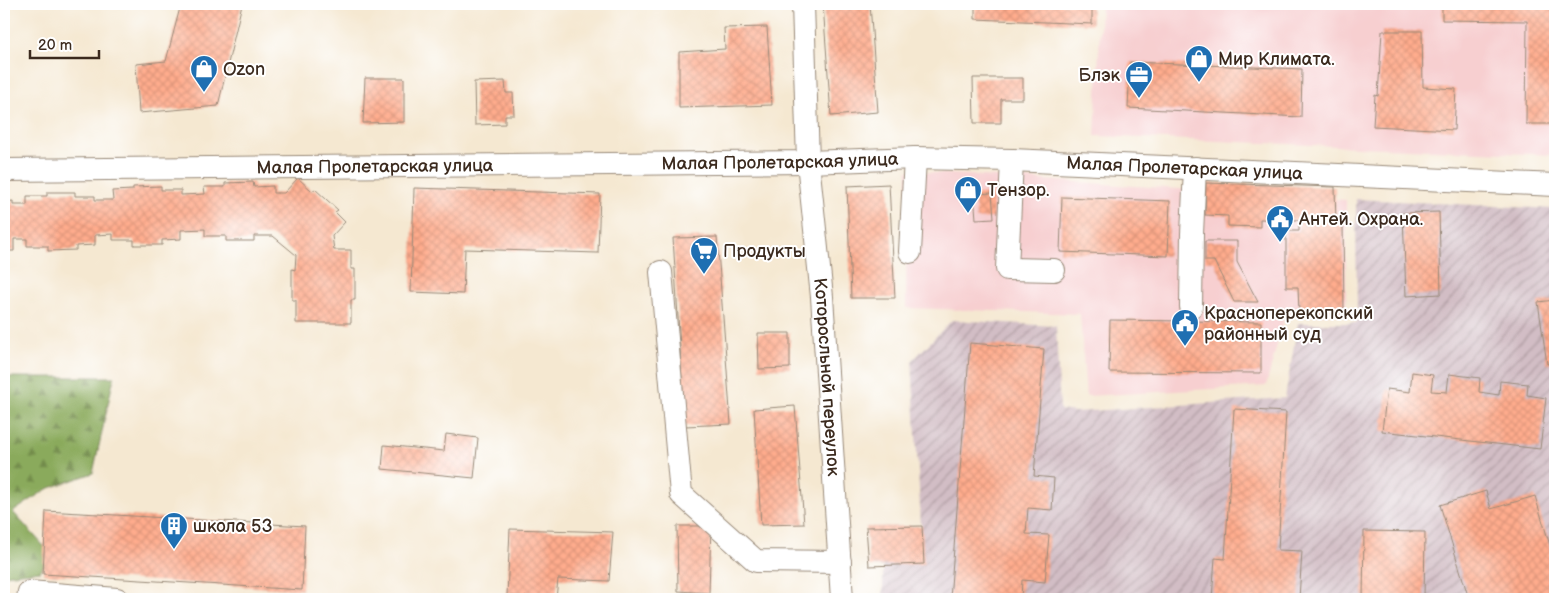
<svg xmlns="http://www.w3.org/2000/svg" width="1559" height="603" viewBox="0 0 1559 603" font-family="'Balsamiq Sans',sans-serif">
	<defs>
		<pattern id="industrial-furrows" width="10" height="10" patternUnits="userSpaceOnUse" patternTransform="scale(1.25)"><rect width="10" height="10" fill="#d2bdc5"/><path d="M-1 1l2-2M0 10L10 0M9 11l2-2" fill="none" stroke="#ac9a9f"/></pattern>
		<pattern id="forest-firs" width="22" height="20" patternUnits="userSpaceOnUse" patternTransform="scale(1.25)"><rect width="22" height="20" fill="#8aaa5c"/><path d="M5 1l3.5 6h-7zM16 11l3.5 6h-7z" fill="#728b4b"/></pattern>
		<pattern id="building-cross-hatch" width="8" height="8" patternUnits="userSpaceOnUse" patternTransform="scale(1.25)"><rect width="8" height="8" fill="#ffac8d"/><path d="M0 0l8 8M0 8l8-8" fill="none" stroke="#db9479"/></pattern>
	</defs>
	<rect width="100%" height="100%" fill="#fff"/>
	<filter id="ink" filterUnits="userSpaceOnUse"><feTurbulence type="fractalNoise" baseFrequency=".02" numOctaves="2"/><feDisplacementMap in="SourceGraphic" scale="10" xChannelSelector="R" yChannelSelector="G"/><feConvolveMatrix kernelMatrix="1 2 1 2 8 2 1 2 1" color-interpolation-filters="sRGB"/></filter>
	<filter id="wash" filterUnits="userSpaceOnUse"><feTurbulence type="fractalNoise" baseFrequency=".0096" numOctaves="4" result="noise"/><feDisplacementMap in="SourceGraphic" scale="20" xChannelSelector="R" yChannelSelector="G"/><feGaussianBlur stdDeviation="1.12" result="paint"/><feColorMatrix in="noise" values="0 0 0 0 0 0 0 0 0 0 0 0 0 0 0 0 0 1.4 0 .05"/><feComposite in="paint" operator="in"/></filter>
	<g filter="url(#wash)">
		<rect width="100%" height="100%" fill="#f5e8d1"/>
		<!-- built -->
		<g fill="#f7cfd0">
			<polygon points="1101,4 1555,4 1555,155 1095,136"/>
			<polygon points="907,171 1346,200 1346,314 1285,315 1266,386 1086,396 1080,314 906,308"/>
		</g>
		<!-- industrial -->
		<polygon fill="url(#industrial-furrows)" points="1356,199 1555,209 1555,599 883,599 883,567 869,566 866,527 921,526 912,361 952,320 1056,326 1060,410 1075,412 1285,398 1298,323 1357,323"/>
		<!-- forest -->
		<polygon fill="url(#forest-firs)" stroke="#626a3d" points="4,377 114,377 93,473 47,489 13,512 52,555 40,571 4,575"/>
		<g id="blocks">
			<!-- building -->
			<g fill="url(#building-cross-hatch)">
				<polygon points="181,4 242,4 218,106 139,113 136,64 166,61"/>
				<polygon points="823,4 870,4 878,112 831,116"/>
				<polygon points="975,4 1092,4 1092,24 975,19"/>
				<polygon points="1442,4 1555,4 1555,124 1526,124 1527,21 1442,20"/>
				<polygon points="767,27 772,105 679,108 679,52 725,49 724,28"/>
				<polygon points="1382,31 1422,31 1423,87 1456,89 1454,130 1373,126 1375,95 1378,96"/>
				<polygon points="1130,62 1302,69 1301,117 1128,108"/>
				<polygon points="365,78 404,78 404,122 363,123"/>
				<polygon points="973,78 1023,78 1023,99 1001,99 1001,123 974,123"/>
				<polygon points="505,81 506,93 513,93 514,115 505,115 505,124 475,125 474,82"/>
				<polygon points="298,178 312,191 315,189 338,210 335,212 345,222 332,236 334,250 351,250 351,269 355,269 355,300 351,300 351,323 296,323 296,300 292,300 292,269 295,270 296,255 273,236 254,236 254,241 226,241 226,236 205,236 205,229 181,230 181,239 162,240 162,245 134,245 134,240 113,240 113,234 95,235 95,245 76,246 76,250 48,251 48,246 27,246 27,239 14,239 14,251 4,251 4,202 13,201 13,205 27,205 27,196 47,196 47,192 75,192 75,196 95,196 95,200 113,200 112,191 133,190 133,187 161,186 161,190 181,190 181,195 205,194 204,187 225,187 225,183 253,182 254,187 273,186 273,193 284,193"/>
				<polygon points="1206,183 1335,187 1336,223 1343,223 1344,311 1299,312 1298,287 1286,287 1286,231 1299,231 1299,220 1260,219 1260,227 1228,226 1228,216 1205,215"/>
				<polygon points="889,184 895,298 851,298 847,186"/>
				<polygon points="414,188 600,194 598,253 465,249 463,294 411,292"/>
				<polygon points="992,193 994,218 976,219 974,194"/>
				<polygon points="1062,197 1170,201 1168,256 1060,252"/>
				<polygon points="1439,212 1441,294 1406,296 1403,213"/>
				<polygon points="717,237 731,424 685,426 673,238"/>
				<polygon points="1205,241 1237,241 1237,262 1258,302 1234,302 1214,261 1205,261"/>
				<polygon points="1555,300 1555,363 1547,364 1538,302"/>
				<polygon points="1110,320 1261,322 1261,373 1109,372"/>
				<polygon points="758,333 790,333 790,368 759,369"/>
				<polygon points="970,343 1044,349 1034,476 1054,478 1052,510 1028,508 1026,534 1049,535 1045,582 1022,580 1021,599 950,599"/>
				<polygon points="1412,372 1433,375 1431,391 1447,392 1449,374 1480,378 1479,392 1499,395 1500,381 1528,384 1527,395 1546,398 1540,449 1382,431 1387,389 1410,392"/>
				<polygon points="795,406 804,524 761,525 754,409"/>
				<polygon points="1234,409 1286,412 1278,550 1302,551 1299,599 1212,599 1215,558 1225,559"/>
				<polygon points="446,434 478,438 474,478 382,469 384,445 444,451"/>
				<polygon points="1486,491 1491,509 1535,496 1555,562 1555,599 1469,599 1440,505"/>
				<polygon points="46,511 305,526 302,590 43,574"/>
				<polygon points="677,526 711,526 709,593 678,591"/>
				<polygon points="922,526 924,564 869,566 866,527"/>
				<polygon points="510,529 613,532 609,581 558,579 556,599 537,599 537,597 507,596"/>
				<polygon points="1364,531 1425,532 1424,599 1363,599"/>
			</g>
		</g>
	</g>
	<g filter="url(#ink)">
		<use href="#blocks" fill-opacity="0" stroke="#988978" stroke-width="1"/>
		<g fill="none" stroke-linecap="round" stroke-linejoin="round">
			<defs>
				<g id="minor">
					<path id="s1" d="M803 4 808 162 822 297 842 599"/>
					<polyline points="1012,160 1007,269 1054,270"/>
					<path id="s2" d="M4 170 808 162 915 158 1012 160 1555 185"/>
					<polyline points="910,252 915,158"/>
					<polyline points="661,272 681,494 756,561 840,562"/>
					<polyline points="1191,307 1192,234 1195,168"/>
					<polyline points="28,599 29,592 117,599"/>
				</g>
			</defs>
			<!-- minor casing -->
			<use href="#minor" stroke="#988978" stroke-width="24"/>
			<!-- minor -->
			<use href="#minor" stroke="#fff" stroke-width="22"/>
		</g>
	</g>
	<!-- icons -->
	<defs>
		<symbol id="shop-pin" viewBox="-11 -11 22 30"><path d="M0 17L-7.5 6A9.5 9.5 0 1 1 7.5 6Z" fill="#1f6fb2" stroke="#fff"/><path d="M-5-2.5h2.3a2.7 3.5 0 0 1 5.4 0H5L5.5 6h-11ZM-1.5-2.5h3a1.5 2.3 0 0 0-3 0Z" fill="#fff"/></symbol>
		<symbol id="office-pin" viewBox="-11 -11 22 30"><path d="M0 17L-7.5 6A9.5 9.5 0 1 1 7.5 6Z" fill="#1f6fb2" stroke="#fff"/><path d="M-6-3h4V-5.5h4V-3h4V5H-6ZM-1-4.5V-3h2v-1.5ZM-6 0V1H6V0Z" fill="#fff"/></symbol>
		<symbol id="civic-pin" viewBox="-11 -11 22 30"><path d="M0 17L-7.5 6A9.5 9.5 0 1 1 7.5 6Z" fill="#1f6fb2" stroke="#fff"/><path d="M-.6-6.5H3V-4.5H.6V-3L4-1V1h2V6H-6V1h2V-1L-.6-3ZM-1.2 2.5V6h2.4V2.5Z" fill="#fff"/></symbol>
		<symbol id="supermarket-pin" viewBox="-11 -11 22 30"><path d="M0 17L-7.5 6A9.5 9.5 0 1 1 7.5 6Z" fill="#1f6fb2" stroke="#fff"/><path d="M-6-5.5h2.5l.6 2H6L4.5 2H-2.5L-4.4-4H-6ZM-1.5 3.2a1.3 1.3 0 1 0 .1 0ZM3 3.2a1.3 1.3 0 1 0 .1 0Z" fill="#fff"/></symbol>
		<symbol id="building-pin" viewBox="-11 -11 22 30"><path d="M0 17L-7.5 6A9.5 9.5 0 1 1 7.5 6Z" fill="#1f6fb2" stroke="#fff"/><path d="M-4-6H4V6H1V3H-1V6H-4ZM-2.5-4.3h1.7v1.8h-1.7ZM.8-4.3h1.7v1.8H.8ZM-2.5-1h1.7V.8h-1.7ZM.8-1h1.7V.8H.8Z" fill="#fff"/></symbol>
	</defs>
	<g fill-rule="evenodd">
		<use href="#shop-pin" x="1183" y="43" width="32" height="43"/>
		<use href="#shop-pin" x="188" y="53" width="32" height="43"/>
		<use href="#office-pin" x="1123" y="59" width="32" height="43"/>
		<use href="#shop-pin" x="952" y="174" width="32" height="43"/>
		<use href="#civic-pin" x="1264" y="203" width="32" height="43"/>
		<use href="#supermarket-pin" x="688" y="235" width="32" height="43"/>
		<use href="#civic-pin" x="1169" y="307" width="32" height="43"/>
		<use href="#building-pin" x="158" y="510" width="32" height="43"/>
	</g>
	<g text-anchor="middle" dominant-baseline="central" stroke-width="4" stroke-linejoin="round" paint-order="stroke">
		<!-- poi labels -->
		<g font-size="18" fill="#3b2a1e" stroke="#fff" text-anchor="start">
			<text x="1218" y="59">Мир Климата.</text>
			<text x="223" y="69">Ozon</text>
			<text x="1120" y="75" text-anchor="end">Блэк</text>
			<text x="987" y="190">Тензор.</text>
			<text x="1299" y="219">Антей. Охрана.</text>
			<text x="723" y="251">Продукты</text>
			<text x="1204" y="313">Красноперекопский<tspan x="1204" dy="21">районный суд</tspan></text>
			<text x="193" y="526">школа 53</text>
		</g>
		<!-- street labels -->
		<g font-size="18" fill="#3b2a1e" stroke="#fff">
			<text stroke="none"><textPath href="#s2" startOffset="776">Малая Пролетарская улица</textPath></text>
			<text stroke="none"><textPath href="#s2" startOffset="371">Малая Пролетарская улица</textPath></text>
			<text stroke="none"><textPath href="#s2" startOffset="1181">Малая Пролетарская улица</textPath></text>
			<text stroke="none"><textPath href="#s1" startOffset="374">Которосльной переулок</textPath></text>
		</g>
	</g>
	<!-- margin -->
	<rect width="1559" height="603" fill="none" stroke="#fff" stroke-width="20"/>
	<!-- scale -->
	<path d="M30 50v8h69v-8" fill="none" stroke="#3b2a1e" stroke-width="2.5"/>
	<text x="38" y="50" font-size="15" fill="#3b2a1e" stroke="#ffffff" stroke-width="4" paint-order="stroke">20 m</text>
</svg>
